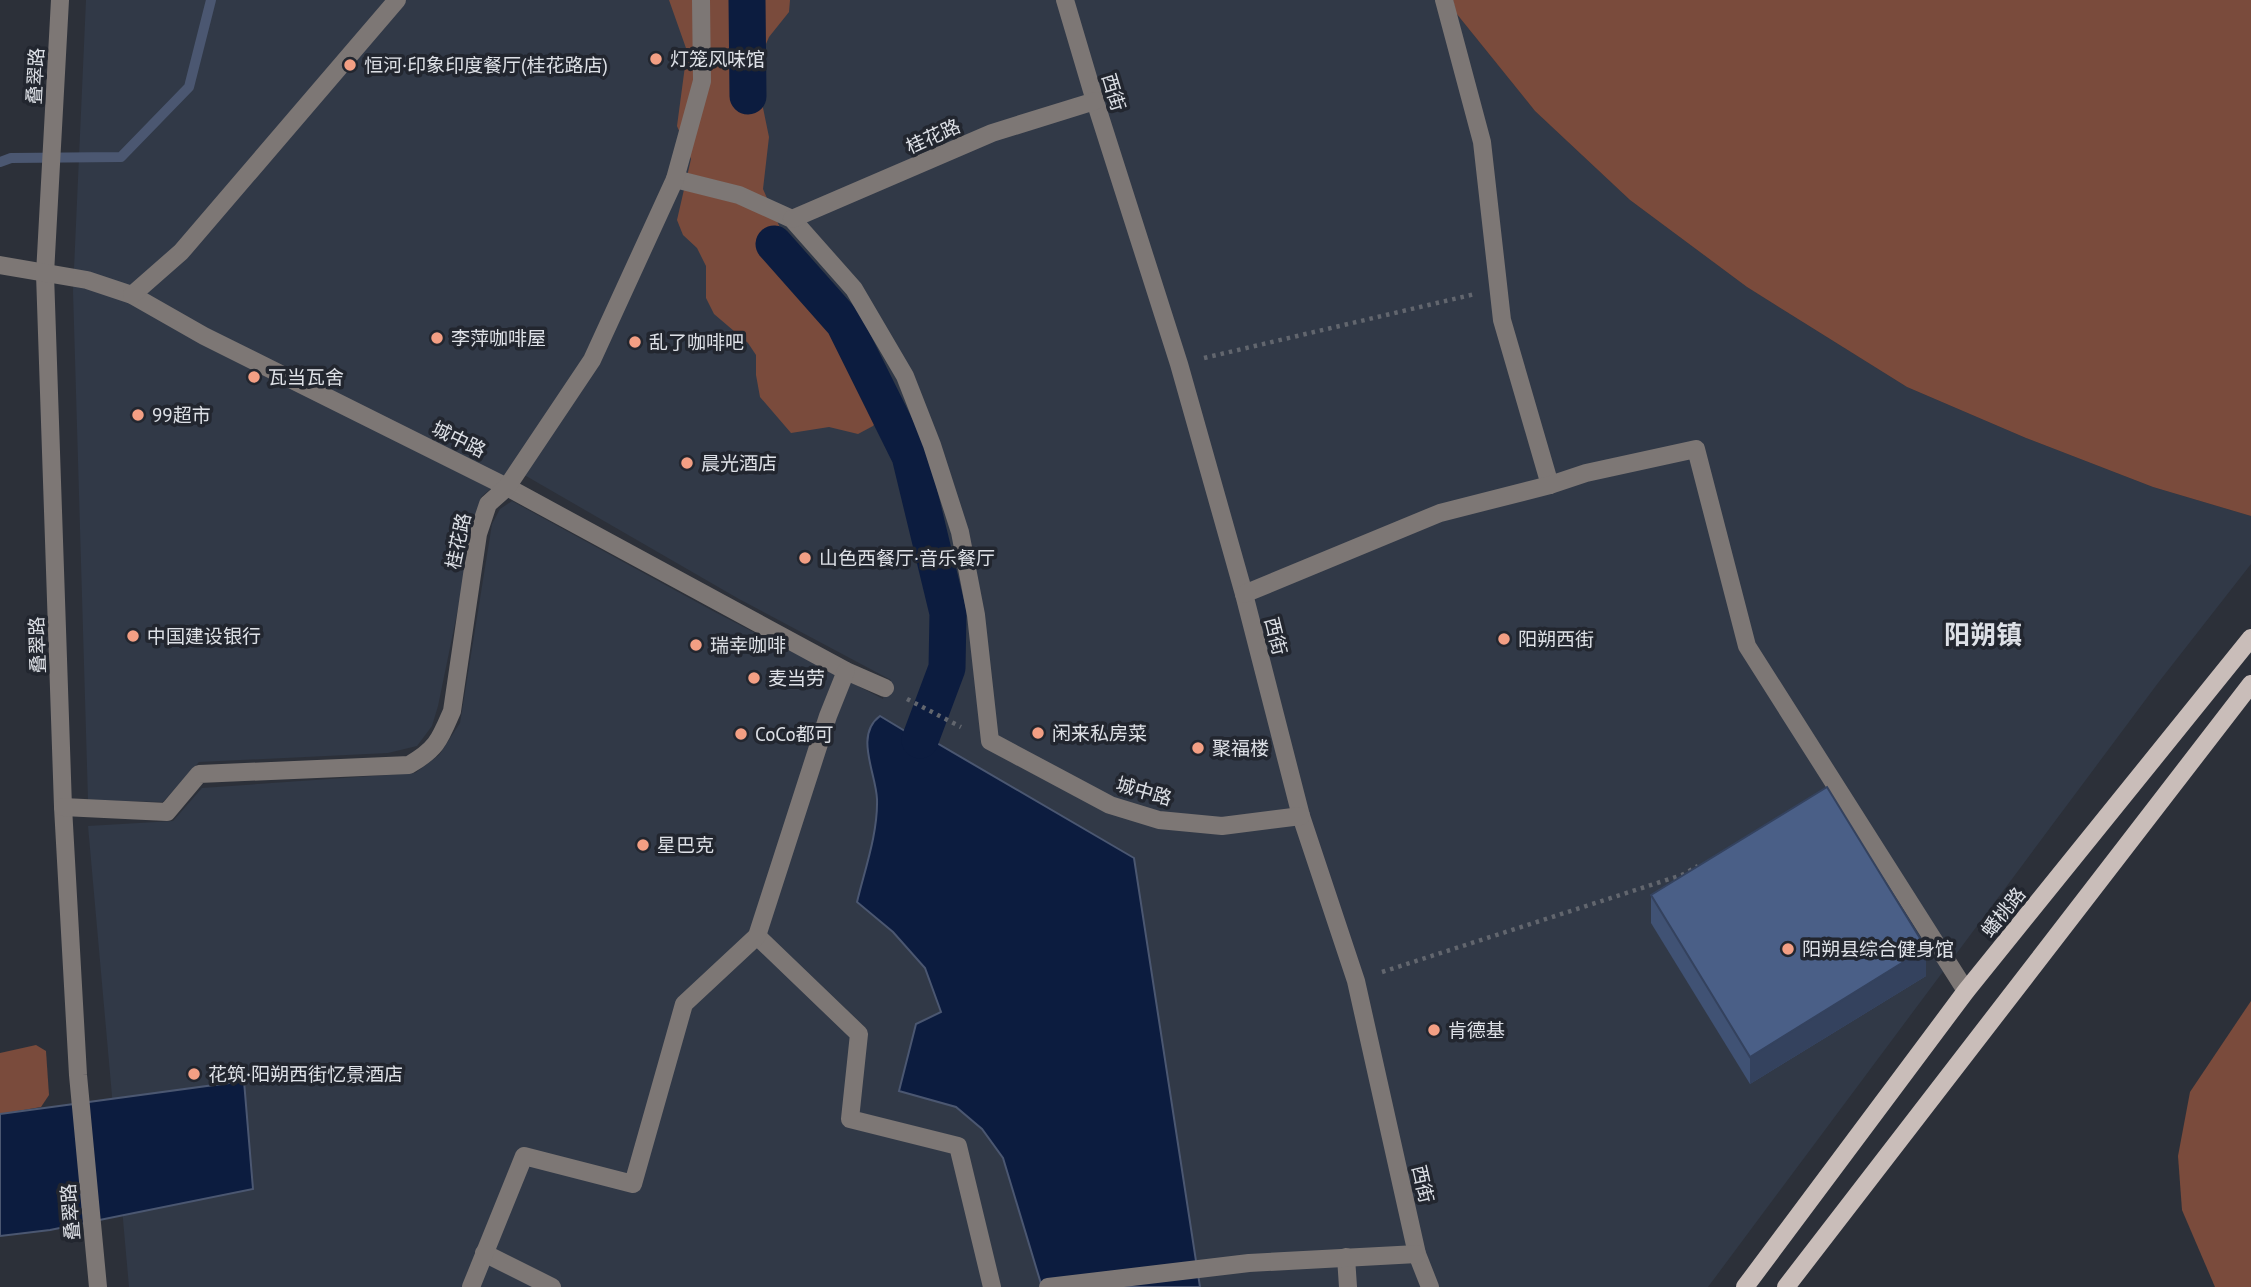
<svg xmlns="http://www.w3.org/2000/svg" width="2251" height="1287" viewBox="0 0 2251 1287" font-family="'PT Sans','Noto Sans SC',sans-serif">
	<rect width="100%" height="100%" fill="#2c3039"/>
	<!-- built -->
	<polygon fill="#313947" points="86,0 1453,0 1456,13 1535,111 1630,200 1747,287 1907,387 2026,438 2153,487 2251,516 2251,564 2158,683 1708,1287 129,1287 88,826 173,821 202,788 415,773 439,755 460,723 492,524 500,509 512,501 713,611 883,699 885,688 891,680 739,599 514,469 481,497 438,706 432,726 417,746 388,753 199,762 163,802 88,800 73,291"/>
	<!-- forest -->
	<g fill="#7a4b3c">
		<polygon points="669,0 790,0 789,12 769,37 760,58 761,98 769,137 763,189 781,230 834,294 866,342 895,395 873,426 858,434 829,427 791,433 760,397 756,375 756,355 748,343 714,314 706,298 706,266 697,248 683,235 677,220 691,159 677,126 687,51"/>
		<polygon points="1453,0 2251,0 2251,516 2153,487 2026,438 1907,387 1747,287 1630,200 1535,111 1456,13"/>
		<polygon points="2251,1001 2251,1287 2215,1287 2182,1210 2178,1156 2190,1092"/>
		<polygon points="36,1045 46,1051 49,1095 41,1107 0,1114 0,1053"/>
	</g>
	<!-- water -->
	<g fill="#0c1c3f" stroke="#4b5771" stroke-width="2">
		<path d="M880 716 920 740 935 742 1134 858 1200 1287H1042L1003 1158 982 1129 956 1107 899 1091 916 1024 941 1012 925 968 893 932 857 902C865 869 878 833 877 799 876 773 854 735 880 716Z"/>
		<polygon points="244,1081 253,1189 50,1230 0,1236 0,1114"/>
	</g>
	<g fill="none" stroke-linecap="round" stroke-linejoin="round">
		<!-- stream -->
		<polyline stroke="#4b5771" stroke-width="10" points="0,162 11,158 121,157 189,87 211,0"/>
		<!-- canal -->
		<g stroke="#0c1c3f" stroke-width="37">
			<polyline points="747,0 748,96"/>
			<polyline points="774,244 844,323 910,456 948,613 947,668 920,740"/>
		</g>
		<!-- path -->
		<g stroke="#62666e" stroke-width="4.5" stroke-dasharray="3.5 5" stroke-linecap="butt">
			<polyline points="1204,358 1475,294"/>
			<polyline points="907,699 961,727"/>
			<polyline points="1382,972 1682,875 1698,866"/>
		</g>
		<!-- minor -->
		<g stroke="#7d7775" stroke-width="18">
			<polyline points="60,0 45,274 63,807 78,1075 98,1287"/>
			<polyline points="1065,0 1095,101 1179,364 1244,594 1301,816 1356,981 1417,1254 1430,1287"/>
			<polyline points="1444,0 1482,142 1502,320 1550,485"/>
			<polyline points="675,179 739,195 792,219 854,289 905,376 932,445 960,532 976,615 990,741 1110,805 1159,820 1222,826 1301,816"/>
			<polyline points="792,219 992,133 1095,101"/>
			<polyline points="0,265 87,280 132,295 204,336 507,487 846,671 885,688"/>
			<polyline points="132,295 181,252 397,0"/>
			<polyline points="1244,594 1440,513 1550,485 1586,473 1696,449 1747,646 1966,991"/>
			<path d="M63 807 167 812 199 774 409 765C437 749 440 739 452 711L478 534 488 504 507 487 592 360 675 179 702 81 701 0"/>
			<polyline points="757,936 859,1034 850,1119 958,1146 992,1287"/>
			<polyline points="484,1253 552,1287"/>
			<polyline points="1346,1257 1348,1287"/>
			<polyline points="471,1287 524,1156 633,1184 684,1004 757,936 828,716 846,671"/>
			<polyline points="1048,1287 1249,1263 1417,1254"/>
		</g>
		<!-- major -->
		<g stroke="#c9bdb9" stroke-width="18">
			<polyline points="1745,1287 1966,991 2251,638"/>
			<polyline points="1786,1287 2251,684"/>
		</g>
	</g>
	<!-- wall -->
	<polygon fill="#405274" points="1651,895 1926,976 1750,1084 1651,923"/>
	<!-- shaded-wall -->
	<polygon fill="#34425e" points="1926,948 1926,976 1750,1084 1750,1057"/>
	<!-- building -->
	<polygon fill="#4a5f87" stroke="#34425e" stroke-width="2" points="1827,787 1926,948 1750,1057 1651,895"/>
	<!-- markers -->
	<g fill="#f39f84" stroke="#22262f" stroke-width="2.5">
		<circle cx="656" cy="59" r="7"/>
		<circle cx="350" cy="65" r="7"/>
		<circle cx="437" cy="338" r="7"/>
		<circle cx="635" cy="342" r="7"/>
		<circle cx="254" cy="377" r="7"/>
		<circle cx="138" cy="415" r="7"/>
		<circle cx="687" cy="463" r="7"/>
		<circle cx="805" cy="558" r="7"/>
		<circle cx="133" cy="636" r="7"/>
		<circle cx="1504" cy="639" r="7"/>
		<circle cx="696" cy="645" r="7"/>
		<circle cx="754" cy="678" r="7"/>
		<circle cx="1038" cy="733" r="7"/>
		<circle cx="741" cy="734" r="7"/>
		<circle cx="1198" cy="748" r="7"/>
		<circle cx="643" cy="845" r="7"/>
		<circle cx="1788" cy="949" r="7"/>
		<circle cx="1434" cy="1030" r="7"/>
		<circle cx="194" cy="1074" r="7"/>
	</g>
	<g text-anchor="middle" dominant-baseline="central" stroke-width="7" stroke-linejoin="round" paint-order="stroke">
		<!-- poi labels -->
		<g font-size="19" fill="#dde0e6" stroke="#22262f" text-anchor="start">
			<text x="670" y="59">灯笼风味馆</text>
			<text x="364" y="65">恒河·印象印度餐厅(桂花路店)</text>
			<text x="451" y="338">李萍咖啡屋</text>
			<text x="649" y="342">乱了咖啡吧</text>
			<text x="268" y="377">瓦当瓦舍</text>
			<text x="152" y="415">99超市</text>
			<text x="701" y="463">晨光酒店</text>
			<text x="819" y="558">山色西餐厅·音乐餐厅</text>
			<text x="147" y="636">中国建设银行</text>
			<text x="1518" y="639">阳朔西街</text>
			<text x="710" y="645">瑞幸咖啡</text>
			<text x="768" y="678">麦当劳</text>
			<text x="1052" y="733">闲来私房菜</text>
			<text x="755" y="734">CoCo都可</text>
			<text x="1212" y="748">聚福楼</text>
			<text x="657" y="845">星巴克</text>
			<text x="1802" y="949">阳朔县综合健身馆</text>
			<text x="1448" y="1030">肯德基</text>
			<text x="208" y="1074">花筑·阳朔西街忆景酒店</text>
		</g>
		<!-- street labels -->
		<g font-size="19" fill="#dde0e6" stroke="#22262f">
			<text transform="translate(35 76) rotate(-87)">叠翠路</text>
			<text transform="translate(1114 92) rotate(73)">西街</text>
			<text transform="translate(933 136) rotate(-24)">桂花路</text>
			<text transform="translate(459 439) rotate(26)">城中路</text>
			<text transform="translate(458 541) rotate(-78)">桂花路</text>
			<text transform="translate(1276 636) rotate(76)">西街</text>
			<text transform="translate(37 645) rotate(-92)">叠翠路</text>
			<text transform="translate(1144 791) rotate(16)">城中路</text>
			<text transform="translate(2003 912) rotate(-51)">蟠桃路</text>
			<text transform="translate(1423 1184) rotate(77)">西街</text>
			<text transform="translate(70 1212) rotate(-95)">叠翠路</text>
		</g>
		<!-- district labels -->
		<g font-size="26" font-weight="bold" fill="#dde0e6" stroke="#22262f">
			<text x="1983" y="634">阳朔镇</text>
		</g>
	</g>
</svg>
